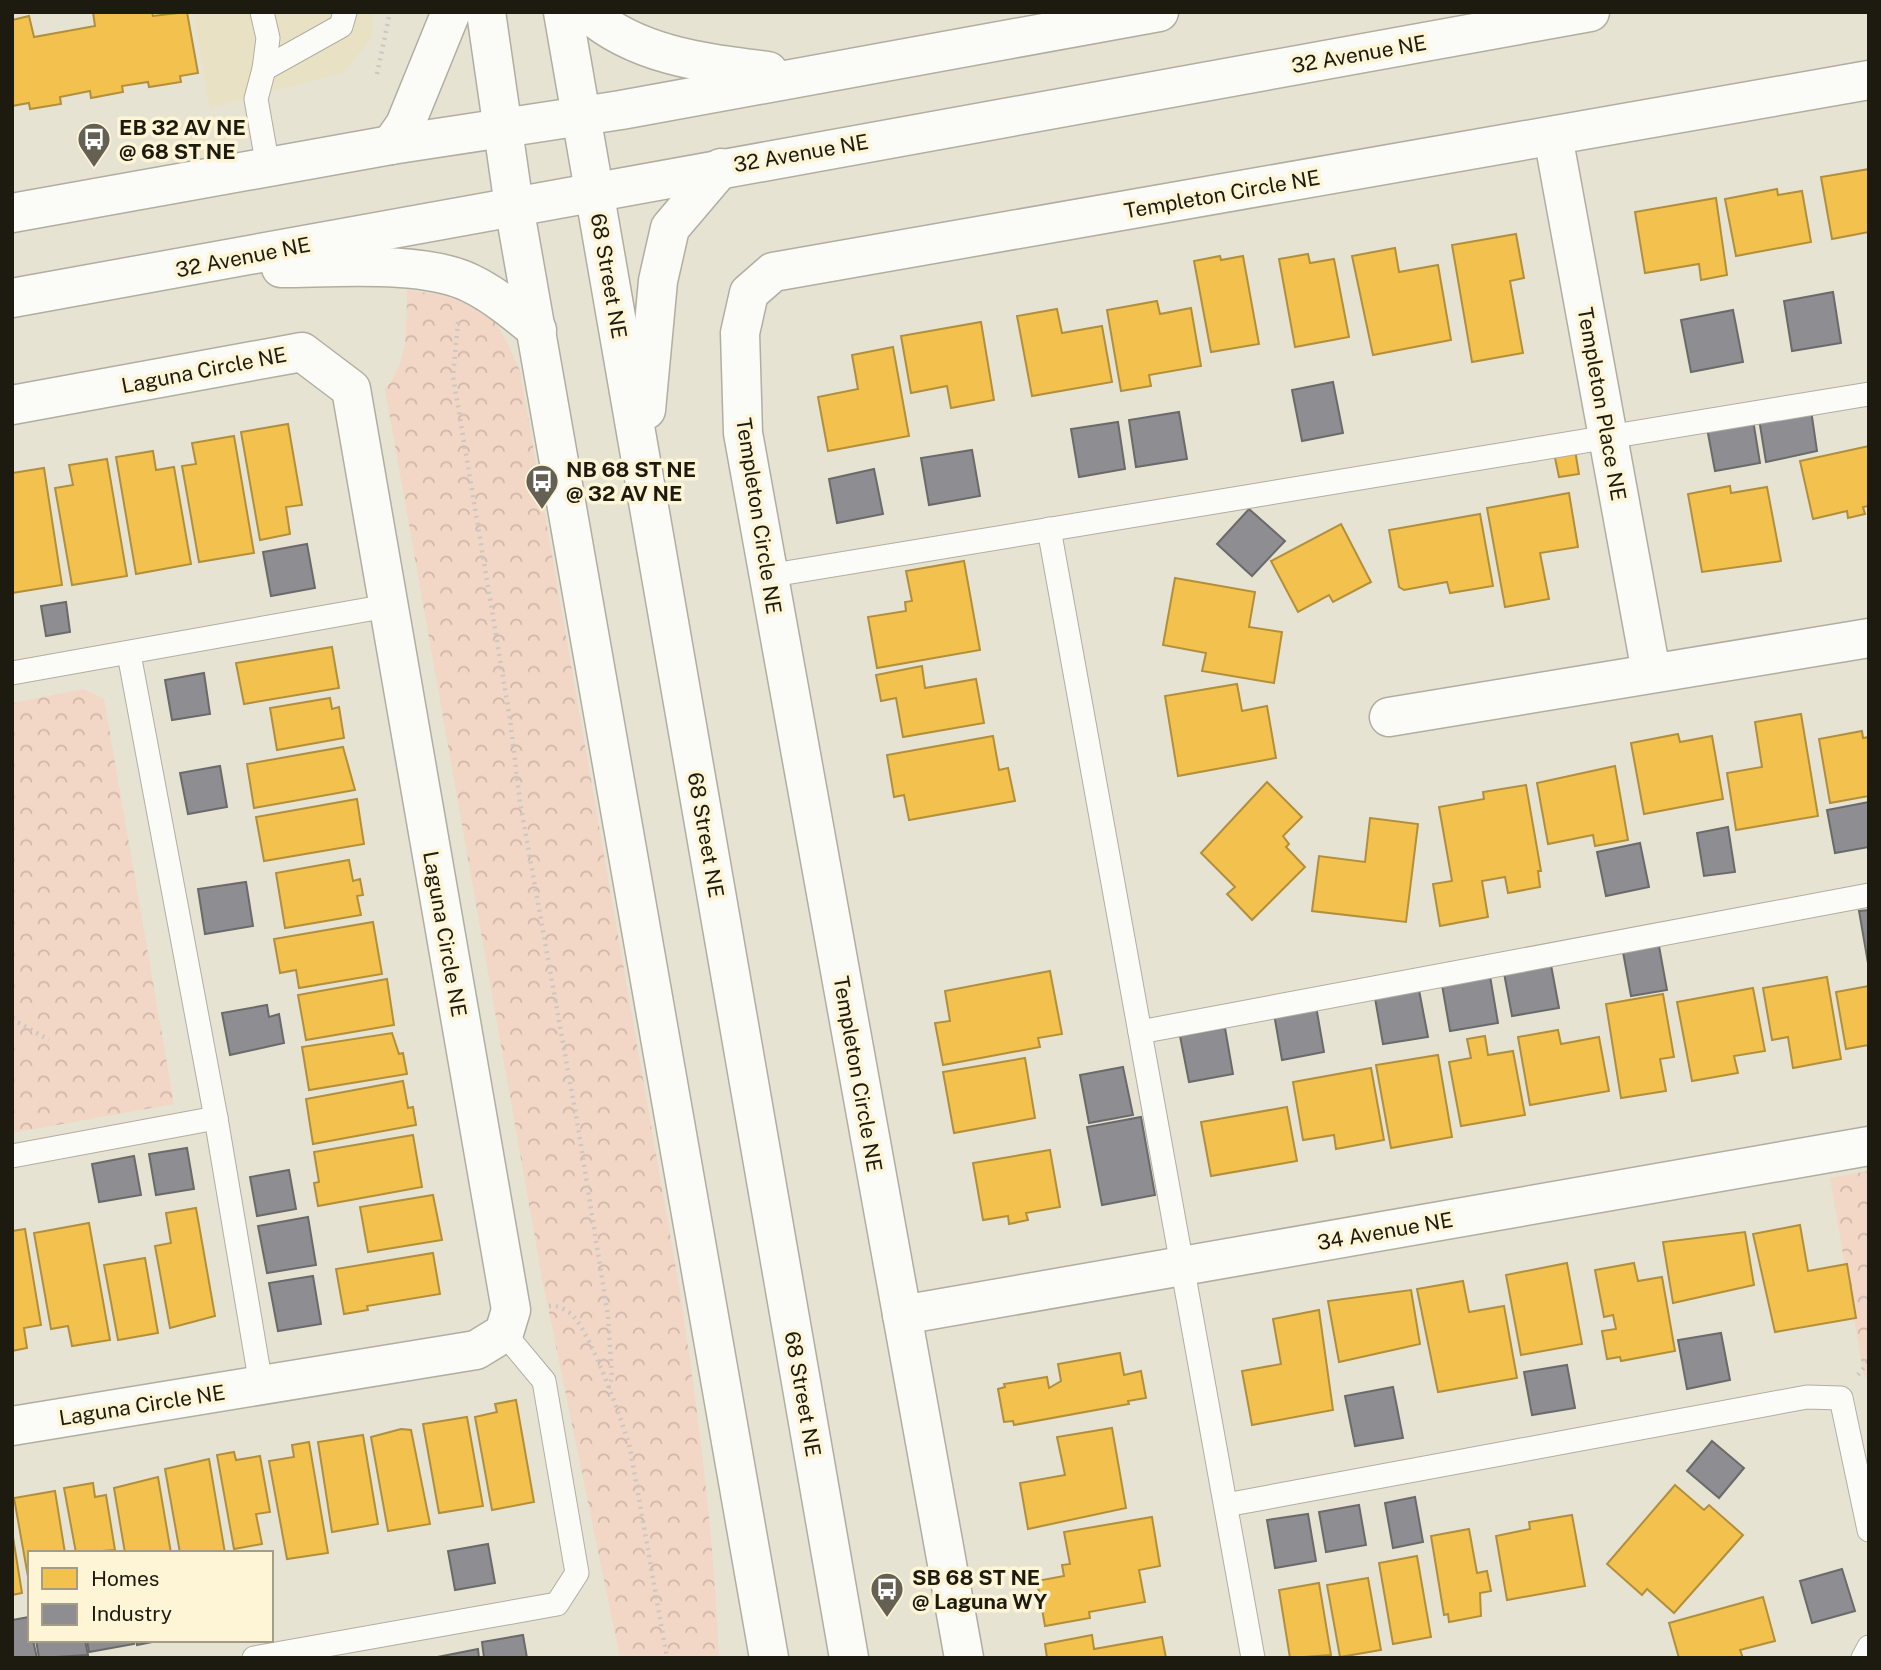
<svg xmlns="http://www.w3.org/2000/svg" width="1881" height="1670" viewBox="0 0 1881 1670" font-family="'Public Sans',sans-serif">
	<defs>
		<pattern id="park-crowns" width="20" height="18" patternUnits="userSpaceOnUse" patternTransform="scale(1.75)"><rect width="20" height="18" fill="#f2d6c6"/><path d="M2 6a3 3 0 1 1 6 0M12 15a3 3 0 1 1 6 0" fill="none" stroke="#cfb7a9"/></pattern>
	</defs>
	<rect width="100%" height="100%" fill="#e7e3d2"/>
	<!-- built -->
	<polygon fill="#e8e1c4" points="193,12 373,12 373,36 344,72 210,108"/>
	<!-- park -->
	<g fill="url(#park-crowns)">
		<path d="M407 290C481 301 490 300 520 371L679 1286C698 1410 714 1533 719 1658H620L542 1278 385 389C410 361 406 325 407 290Z"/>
		<polygon points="84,689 104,699 174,1104 12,1133 12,703"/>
		<polygon points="1869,1171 1869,1376 1864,1377 1830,1178"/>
	</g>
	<!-- homes -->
	<g fill="#f2c14e" stroke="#b28f3b" stroke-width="2">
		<polygon points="93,12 152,12 153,16 187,12 198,73 180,76 181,82 149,87 148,82 122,86 123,92 91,98 90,91 60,97 61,104 30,109 29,103 12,106 12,20 29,16 34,37 95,26"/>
		<polygon points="1869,169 1869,232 1832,239 1821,177"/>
		<polygon points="1777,189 1778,195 1802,191 1811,242 1736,256 1725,199"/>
		<polygon points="1716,198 1727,275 1701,280 1699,264 1645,273 1635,212"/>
		<polygon points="1516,234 1524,278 1510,281 1523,353 1472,362 1452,245"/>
		<polygon points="1395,248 1399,272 1438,265 1451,340 1373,355 1352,256"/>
		<polygon points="1308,254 1310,263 1334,259 1349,337 1295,347 1279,259"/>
		<polygon points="1220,256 1221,260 1243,256 1259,344 1211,352 1194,261"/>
		<polygon points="1157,301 1160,314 1191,308 1201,366 1149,375 1151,386 1121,391 1107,310"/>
		<polygon points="1057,309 1062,333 1102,326 1112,382 1032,396 1017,316"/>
		<polygon points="981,322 994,400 951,408 947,386 911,393 901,336"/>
		<polygon points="893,347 909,436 828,451 818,397 858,389 852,355"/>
		<polygon points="288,424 302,505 286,507 290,534 260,540 241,432"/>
		<polygon points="234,436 254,553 199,562 182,466 196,464 192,443"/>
		<polygon points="1869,446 1869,506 1863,507 1865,514 1848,518 1847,511 1813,519 1800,461"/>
		<polygon points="1575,450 1579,474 1559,477 1554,453"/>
		<polygon points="153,451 156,470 174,467 191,564 136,574 116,457"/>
		<polygon points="107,459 127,576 72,585 55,488 73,485 69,465"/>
		<polygon points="44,468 62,585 12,593 12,473"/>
		<polygon points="1730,486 1731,493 1767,487 1781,561 1702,572 1688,494"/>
		<polygon points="1569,493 1578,547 1540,553 1549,599 1505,607 1487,508"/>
		<polygon points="1480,514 1493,586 1450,593 1447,582 1404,590 1399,587 1389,530"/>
		<polygon points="1341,524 1371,582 1333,602 1329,595 1298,612 1271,561"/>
		<polygon points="964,561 980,650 877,668 868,617 906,611 905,602 912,601 906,571"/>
		<polygon points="1175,578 1255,592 1249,627 1282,632 1274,683 1202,671 1206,653 1163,645"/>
		<polygon points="332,647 339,688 244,704 236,663"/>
		<polygon points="922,666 925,688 976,679 984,723 903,737 896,698 881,701 876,675"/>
		<polygon points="1237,684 1242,711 1267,706 1276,758 1178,776 1165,696"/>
		<polygon points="330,698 332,709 339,707 344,738 277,750 270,708"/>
		<polygon points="1801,714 1818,816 1736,830 1727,773 1762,767 1755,722"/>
		<polygon points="1862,731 1863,738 1869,737 1869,796 1830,803 1819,739"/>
		<polygon points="1678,734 1680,742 1712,736 1723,799 1644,814 1631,743"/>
		<polygon points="993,736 999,770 1008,768 1015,801 909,820 904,795 894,797 887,755"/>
		<polygon points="343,747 355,790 254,808 247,764"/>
		<polygon points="1615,766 1628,840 1595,846 1593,835 1548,844 1537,783"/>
		<polygon points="1267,782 1302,817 1283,836 1289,844 1286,847 1305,867 1252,920 1227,894 1235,887 1201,853"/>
		<polygon points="1526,785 1541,871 1538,871 1540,887 1508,893 1505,877 1482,881 1488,917 1440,926 1433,884 1452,881 1439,807 1484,799 1483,792"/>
		<polygon points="357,799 364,844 264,861 256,817"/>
		<polygon points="1370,818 1418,824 1406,922 1312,911 1319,856 1365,862"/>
		<polygon points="349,860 353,881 360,879 363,895 357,896 361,915 285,928 276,873"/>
		<polygon points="373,922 382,974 299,988 296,970 280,973 274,939"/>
		<polygon points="1050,971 1062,1034 1038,1038 1040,1047 943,1065 935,1023 950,1021 945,991"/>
		<polygon points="1827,977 1841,1059 1793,1068 1788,1037 1772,1040 1763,988"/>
		<polygon points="387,979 394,1025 306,1040 298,995"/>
		<polygon points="1869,986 1869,1045 1846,1049 1836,992"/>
		<polygon points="1753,988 1765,1051 1734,1056 1738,1073 1692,1081 1677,1002"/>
		<polygon points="1663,994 1674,1057 1660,1059 1666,1091 1621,1098 1606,1004"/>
		<polygon points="1558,1030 1561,1044 1599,1037 1609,1091 1530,1105 1518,1037"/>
		<polygon points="392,1033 399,1054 403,1053 407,1074 309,1090 302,1047"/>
		<polygon points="1485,1036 1488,1055 1513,1051 1525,1115 1461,1126 1449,1062 1471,1058 1467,1039"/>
		<polygon points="1438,1055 1452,1137 1391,1148 1376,1065"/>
		<polygon points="1025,1058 1035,1118 954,1133 943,1072"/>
		<polygon points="1371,1068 1384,1140 1336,1149 1334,1135 1303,1140 1293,1082"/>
		<polygon points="403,1081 408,1108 413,1107 416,1125 313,1144 306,1099"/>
		<polygon points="1287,1107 1297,1161 1211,1176 1201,1122"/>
		<polygon points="413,1135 422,1187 318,1206 314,1183 319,1182 314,1152"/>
		<polygon points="1050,1150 1060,1207 1026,1213 1028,1220 1009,1224 1008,1216 983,1220 973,1163"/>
		<polygon points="433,1195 442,1240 368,1252 360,1207"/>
		<polygon points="196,1208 215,1316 170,1328 155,1246 171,1243 166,1213"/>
		<polygon points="89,1223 110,1340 72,1346 68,1326 51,1329 34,1233"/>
		<polygon points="1800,1225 1808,1271 1847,1264 1856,1318 1775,1332 1753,1234"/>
		<polygon points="25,1229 41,1325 24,1328 27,1348 12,1351 12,1231"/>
		<polygon points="1745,1232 1754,1285 1673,1303 1663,1242"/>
		<polygon points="433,1253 440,1294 367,1306 368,1310 344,1314 336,1269"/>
		<polygon points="145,1258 158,1333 118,1340 104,1265"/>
		<polygon points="1567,1263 1582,1344 1521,1355 1506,1275"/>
		<polygon points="1634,1263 1638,1281 1662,1277 1675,1351 1621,1361 1620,1357 1607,1359 1602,1331 1616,1329 1613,1315 1604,1317 1595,1270"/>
		<polygon points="1463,1281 1469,1312 1504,1306 1517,1378 1438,1392 1417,1289"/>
		<polygon points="1411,1290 1420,1344 1339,1362 1328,1301"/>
		<polygon points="1319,1310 1333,1410 1252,1425 1242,1371 1281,1364 1273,1319"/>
		<polygon points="1120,1353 1124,1375 1141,1371 1146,1398 1128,1401 1129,1404 1014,1425 1013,1421 1004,1422 998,1389 1005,1387 1004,1384 1047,1377 1049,1388 1061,1381 1058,1364"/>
		<polygon points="516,1400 534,1502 492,1510 475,1417 497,1412 495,1404"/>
		<polygon points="467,1417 483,1506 439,1513 423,1424"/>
		<polygon points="1112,1428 1126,1508 1028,1529 1020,1483 1065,1475 1057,1437"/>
		<polygon points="401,1429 411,1430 430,1524 388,1531 371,1437"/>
		<polygon points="363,1435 378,1524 332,1532 318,1442"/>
		<polygon points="309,1442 328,1553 287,1559 269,1461 294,1457 292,1445"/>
		<polygon points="234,1452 236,1460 260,1456 270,1512 256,1514 262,1544 234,1549 217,1455"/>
		<polygon points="209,1459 225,1553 180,1553 165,1469"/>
		<polygon points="158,1477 171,1553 125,1553 114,1488"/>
		<polygon points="93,1483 95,1497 106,1495 115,1550 76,1553 64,1488"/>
		<polygon points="1675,1485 1704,1510 1709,1505 1743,1535 1674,1613 1647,1589 1642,1595 1607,1564"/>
		<polygon points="55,1491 65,1553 30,1553 30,1588 14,1498"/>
		<polygon points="1572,1515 1585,1586 1507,1600 1496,1536 1530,1529 1529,1522"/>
		<polygon points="1152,1517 1160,1566 1139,1570 1145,1602 1089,1612 1090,1618 1045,1626 1037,1581 1064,1576 1062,1565 1070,1564 1064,1532"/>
		<polygon points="1469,1529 1477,1573 1487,1571 1491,1591 1480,1593 1481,1616 1449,1622 1448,1614 1444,1615 1431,1536"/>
		<polygon points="12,1531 22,1593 12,1595"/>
		<polygon points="1417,1556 1431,1637 1393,1644 1379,1563"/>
		<polygon points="1368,1578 1381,1650 1340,1657 1327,1585"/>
		<polygon points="1319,1583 1331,1655 1290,1658 1279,1590"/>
		<polygon points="1763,1597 1775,1641 1740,1650 1743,1658 1679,1658 1669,1623"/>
		<polygon points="1092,1635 1094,1649 1162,1637 1166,1658 1047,1658 1045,1644"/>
	</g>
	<!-- industry -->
	<g fill="#8d8d92" stroke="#6b6a6b" stroke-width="2">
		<polygon points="1833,292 1841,343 1792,351 1784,301"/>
		<polygon points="1733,310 1743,362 1691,372 1681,320"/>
		<polygon points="1333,382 1343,433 1302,441 1292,390"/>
		<polygon points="1811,410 1817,451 1766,462 1759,419"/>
		<polygon points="1179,412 1187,459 1136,467 1129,420"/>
		<polygon points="1753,420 1760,463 1715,471 1707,428"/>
		<polygon points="1118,422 1125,469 1079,477 1071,429"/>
		<polygon points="972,450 980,496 929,505 921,458"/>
		<polygon points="874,469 883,514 837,523 829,479"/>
		<polygon points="1249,509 1285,541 1252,576 1217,544"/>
		<polygon points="307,544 315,588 271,596 263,552"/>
		<polygon points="66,602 70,632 46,636 41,606"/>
		<polygon points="204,673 210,714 172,720 165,680"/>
		<polygon points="220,766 227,807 188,814 180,773"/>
		<polygon points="1869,802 1869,847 1835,853 1827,810"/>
		<polygon points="1728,827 1735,872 1704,876 1697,833"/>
		<polygon points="1640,843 1649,887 1606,896 1597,852"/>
		<polygon points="246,882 253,926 205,934 198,889"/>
		<polygon points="1869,910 1869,963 1868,963 1859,911"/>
		<polygon points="1659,946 1667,990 1631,996 1623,952"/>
		<polygon points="1551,965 1559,1008 1512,1016 1504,973"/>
		<polygon points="1490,976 1498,1023 1450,1031 1442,985"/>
		<polygon points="1419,990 1428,1037 1383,1044 1375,998"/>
		<polygon points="267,1005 269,1017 279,1014 284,1043 230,1055 222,1013"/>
		<polygon points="1316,1006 1324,1052 1282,1060 1274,1014"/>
		<polygon points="1225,1028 1233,1074 1189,1082 1180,1036"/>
		<polygon points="1123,1067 1133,1115 1089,1123 1080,1075"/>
		<polygon points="1141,1117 1155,1195 1102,1205 1087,1127"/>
		<polygon points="187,1148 194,1189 156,1195 149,1154"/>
		<polygon points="134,1156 141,1195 99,1202 92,1164"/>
		<polygon points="289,1170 296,1209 257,1216 250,1177"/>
		<polygon points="308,1217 316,1265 267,1273 258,1226"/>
		<polygon points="313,1276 321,1324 278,1331 269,1283"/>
		<polygon points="1721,1333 1730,1380 1687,1389 1678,1340"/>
		<polygon points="1567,1365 1575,1408 1532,1415 1524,1372"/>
		<polygon points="1393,1387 1403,1438 1355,1446 1345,1396"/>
		<polygon points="1712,1441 1744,1468 1719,1498 1687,1471"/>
		<polygon points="1415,1497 1423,1542 1393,1548 1385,1503"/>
		<polygon points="1359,1505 1366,1545 1326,1552 1319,1512"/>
		<polygon points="1308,1514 1316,1561 1275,1568 1267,1520"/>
		<polygon points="488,1544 495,1583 455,1590 448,1551"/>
		<polygon points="1842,1569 1855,1611 1812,1623 1800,1581"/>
		<polygon points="29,1617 30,1640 33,1640 37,1658 12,1658 12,1620"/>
		<polygon points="523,1635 527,1658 484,1658 482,1642"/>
		<polygon points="36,1640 85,1640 88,1655 39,1658"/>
		<polygon points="87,1640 134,1640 134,1644 89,1652"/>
		<polygon points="136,1640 162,1640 137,1645"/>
		<polygon points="478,1649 479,1658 437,1658 437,1657"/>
	</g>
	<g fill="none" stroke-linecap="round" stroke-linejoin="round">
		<defs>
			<g id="lane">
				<polyline points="262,12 268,38 264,69"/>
				<polyline points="268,167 256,99 264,69 341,26 345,12"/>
				<polyline points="1049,529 1253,1658"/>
				<polyline points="767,576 1869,394"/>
				<polyline points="129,654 216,1118 261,1385"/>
				<polyline points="12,673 387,606"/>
				<polyline points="1140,1032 1869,895"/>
				<polyline points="12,1156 216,1118"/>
				<polyline points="1226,1505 1807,1397 1841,1398 1869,1530"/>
				<polyline points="254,1658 557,1604 577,1573 544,1381 504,1333"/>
				<polyline points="1863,1658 1869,1647"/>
			</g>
			<g id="street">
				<polyline points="1553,136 1651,672"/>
				<polyline points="12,405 302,352 351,389 511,1310 504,1333 476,1350 12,1426"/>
				<polyline points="1389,717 1869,638"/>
				<polyline points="902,1315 1869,1146"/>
				<polyline points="964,1658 743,433 740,333 749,293 773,272 1869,80"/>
			</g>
			<g id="secondary">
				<polyline points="486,12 514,206 769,1658"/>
				<polyline points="563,12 849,1658"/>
				<path d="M587 12C637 56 705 63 768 71"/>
				<polyline points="391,145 405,125 451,12"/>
				<polyline points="12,213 391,145 621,110 1159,12"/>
				<path d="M281 268C333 268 424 260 470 283 495 295 516 313 537 330"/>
				<polyline points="12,298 1590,12"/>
				<polyline points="646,410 658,281 670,228 721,168"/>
			</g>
		</defs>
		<!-- lane casing -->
		<use href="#lane" stroke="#b1aea1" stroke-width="25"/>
		<!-- street casing -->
		<use href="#street" stroke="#b1aea1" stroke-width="41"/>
		<!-- secondary casing -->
		<use href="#secondary" stroke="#b1aea1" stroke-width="41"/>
		<!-- path -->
		<g stroke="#cac8c2" stroke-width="4.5" stroke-dasharray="2 5" stroke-linecap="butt">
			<polyline points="377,74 390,12"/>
			<polyline points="458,322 453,376 510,719 520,802 578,1127 608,1316 612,1378 608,1389"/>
			<polyline points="12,1019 49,1040"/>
			<path d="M549 1306C557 1305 568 1310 574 1317 592 1337 622 1420 630 1448L667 1658"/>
			<polyline points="1858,1375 1869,1361"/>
		</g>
		<!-- lane -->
		<use href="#lane" stroke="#fbfbf8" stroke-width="23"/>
		<!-- street -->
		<use href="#street" stroke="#fbfbf8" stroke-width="38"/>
		<!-- secondary -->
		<use href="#secondary" stroke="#fbfbf8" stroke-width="38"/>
	</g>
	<!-- icons -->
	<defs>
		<symbol id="bus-pin" viewBox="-11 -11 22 30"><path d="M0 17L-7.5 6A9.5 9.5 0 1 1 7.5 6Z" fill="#646053" stroke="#fdf5d6"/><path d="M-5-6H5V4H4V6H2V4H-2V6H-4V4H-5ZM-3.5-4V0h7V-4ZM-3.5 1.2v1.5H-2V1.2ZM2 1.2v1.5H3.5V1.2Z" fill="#fff"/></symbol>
	</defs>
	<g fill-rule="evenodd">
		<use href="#bus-pin" x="75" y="120" width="38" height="52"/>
		<use href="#bus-pin" x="523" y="462" width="38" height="52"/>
		<use href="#bus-pin" x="868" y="1570" width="38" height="52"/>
	</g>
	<g text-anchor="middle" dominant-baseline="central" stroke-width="7" stroke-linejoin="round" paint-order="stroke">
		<!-- street labels -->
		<g font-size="21" fill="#1d1a0f" stroke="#fdf5d6">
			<text transform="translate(1359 54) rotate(-10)">32 Avenue NE</text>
			<text transform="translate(801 153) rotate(-10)">32 Avenue NE</text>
			<text transform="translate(1222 194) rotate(-10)">Templeton Circle NE</text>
			<text transform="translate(243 257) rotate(-11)">32 Avenue NE</text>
			<text transform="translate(609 276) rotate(80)">68 Street NE</text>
			<text transform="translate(204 370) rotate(-11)">Laguna Circle NE</text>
			<text transform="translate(1602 404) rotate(80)">Templeton Place NE</text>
			<text transform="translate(759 516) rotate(81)">Templeton Circle NE</text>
			<text transform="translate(706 835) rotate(80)">68 Street NE</text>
			<text transform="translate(445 934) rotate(80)">Laguna Circle NE</text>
			<text transform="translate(858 1074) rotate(80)">Templeton Circle NE</text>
			<text transform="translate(1385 1231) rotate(-10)">34 Avenue NE</text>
			<text transform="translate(803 1394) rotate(80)">68 Street NE</text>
			<text transform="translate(142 1405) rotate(-9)">Laguna Circle NE</text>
		</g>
		<!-- poi labels -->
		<g font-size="21" font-weight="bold" fill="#1d1a0f" stroke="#fdf5d6" text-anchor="start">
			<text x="119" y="127">EB 32 AV NE<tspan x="119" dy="24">@ 68 ST NE</tspan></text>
			<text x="566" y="469">NB 68 ST NE<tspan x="566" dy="24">@ 32 AV NE</tspan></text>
			<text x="912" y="1577">SB 68 ST NE<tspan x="912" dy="24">@ Laguna WY</tspan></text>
		</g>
	</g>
	<!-- border -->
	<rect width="1881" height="1670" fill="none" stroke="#1d1a0f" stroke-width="28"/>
	<!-- legend -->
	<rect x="28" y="1551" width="245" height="91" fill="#fdf5d6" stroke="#a39d86" stroke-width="2"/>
	<rect x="42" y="1568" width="35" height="21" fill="#f2c14e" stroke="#a39d86" stroke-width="2"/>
	<text x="91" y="1586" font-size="21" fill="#1d1a0f">Homes</text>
	<rect x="42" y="1604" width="35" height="21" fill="#8d8d92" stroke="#a39d86" stroke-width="2"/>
	<text x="91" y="1621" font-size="21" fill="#1d1a0f">Industry</text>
</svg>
